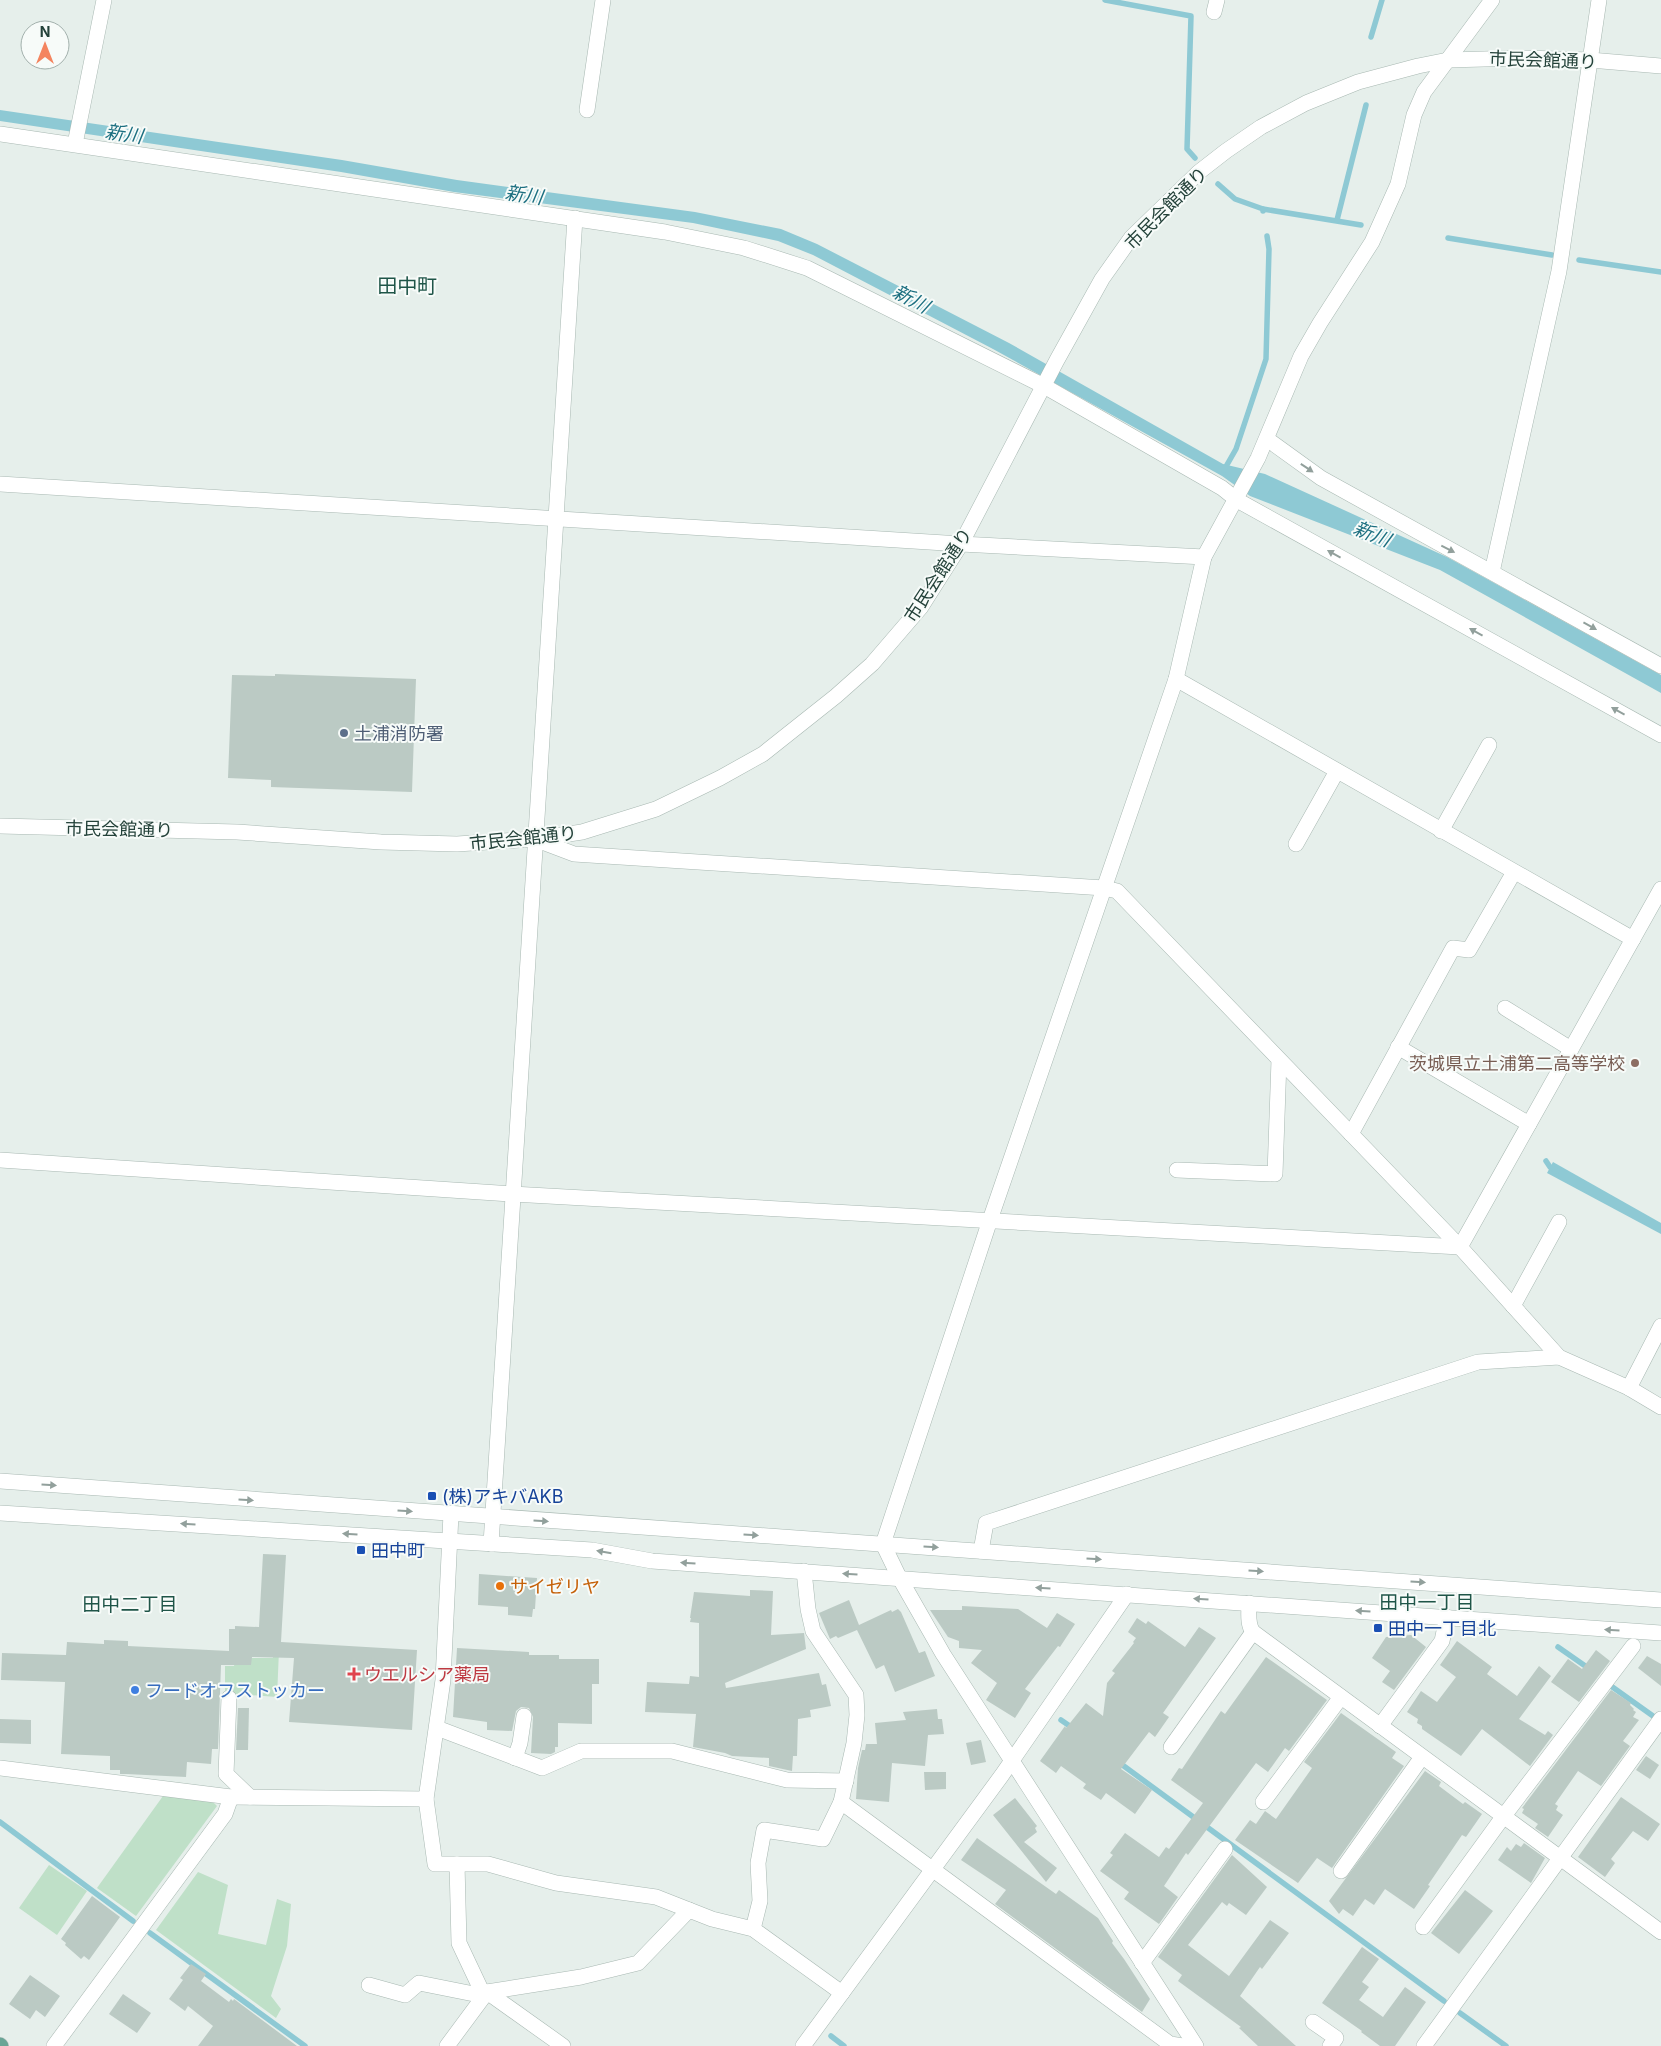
<svg xmlns="http://www.w3.org/2000/svg" width="1661" height="2046" viewBox="0 0 1661 2046" font-family="Inter,'Noto Sans JP',sans-serif">
	<rect width="100%" height="100%" fill="#e6efeb"/>
	<!-- green -->
	<g fill="#bfe0c8">
		<polygon points="274,1627 280,1627 277,1697 225,1693 225,1666 234,1666 236,1658 273,1658"/>
		<polygon points="163,1796 212,1801 217,1806 136,1916 97,1888"/>
		<polygon points="49,1865 87,1891 57,1935 19,1908"/>
		<polygon points="198,1872 228,1885 218,1934 266,1945 277,1899 291,1904 287,1946 271,1996 281,2009 276,2018 156,1930"/>
	</g>
	<!-- water -->
	<g fill="#8ec9d4">
		<polygon points="0,110 342,160 457,180 695,212 781,229 817,244 1009,343 1223,464 1265,474 1447,557 1661,675 1661,693 1440,570 1250,496 1222,476 993,349 813,255 778,241 693,223 454,192 341,172 0,121"/>
		<polygon points="1553,1162 1661,1223 1661,1234 1547,1173"/>
	</g>
	<g fill="none" stroke-linecap="round" stroke-linejoin="round">
		<!-- stream -->
		<g stroke="#8ec9d4" stroke-width="5.5">
			<polyline points="1105,0 1191,16 1187,149 1195,158"/>
			<polyline points="1371,37 1382,0"/>
			<polyline points="1218,184 1235,199 1263,209 1263,211"/>
			<polyline points="1263,209 1361,225"/>
			<polyline points="1337,220 1366,105"/>
			<polyline points="1448,238 1552,255"/>
			<polyline points="1579,260 1661,272"/>
			<polyline points="1224,470 1236,449 1266,359 1269,249 1267,236"/>
			<polyline points="1546,1161 1550,1167 1557,1171"/>
			<polyline points="1558,1647 1591,1670"/>
			<polyline points="1611,1686 1653,1716"/>
			<polyline points="1061,1720 1074,1729"/>
			<polyline points="1117,1761 1444,2001"/>
			<polyline points="0,1822 133,1921"/>
			<polyline points="150,1933 305,2046"/>
			<polyline points="1460,2013 1506,2046"/>
			<polyline points="831,2036 844,2046"/>
		</g>
	</g>
	<!-- building -->
	<g fill="#bbcac4">
		<polygon points="275,674 416,679 412,792 271,787 271,780 228,778 232,675 275,676"/>
		<polygon points="263,1554 286,1555 281,1642 417,1650 412,1730 289,1722 294,1658 252,1657 251,1665 221,1665 218,1749 212,1749 211,1764 187,1762 186,1777 126,1774 120,1774 120,1770 110,1770 110,1756 61,1754 65,1682 1,1680 2,1653 66,1655 67,1642 104,1644 104,1640 128,1641 128,1646 229,1651 229,1629 235,1629 235,1626 259,1627"/>
		<polygon points="479,1574 537,1578 535,1609 533,1609 532,1617 508,1615 508,1607 478,1605"/>
		<polygon points="750,1590 773,1591 771,1635 804,1633 806,1649 725,1683 726,1688 819,1673 822,1685 826,1684 831,1706 810,1710 811,1717 798,1719 797,1756 793,1756 792,1771 769,1766 769,1758 732,1756 725,1753 693,1747 696,1714 645,1712 647,1682 689,1684 690,1676 699,1677 699,1623 690,1622 691,1618 690,1618 694,1592 750,1596"/>
		<polygon points="849,1600 859,1625 891,1610 892,1612 898,1609 901,1612 919,1653 925,1651 935,1676 895,1692 884,1665 876,1669 857,1630 838,1638 836,1636 830,1639 819,1613"/>
		<polygon points="962,1606 1018,1609 1047,1628 1057,1613 1075,1624 1060,1647 1058,1646 1025,1689 1031,1693 1015,1718 986,1700 997,1683 971,1663 982,1650 959,1648 959,1641 948,1637 930,1610 962,1610"/>
		<polygon points="1137,1618 1146,1624 1148,1621 1185,1647 1199,1627 1216,1638 1163,1713 1169,1717 1155,1737 1149,1732 1121,1769 1152,1790 1135,1814 1106,1793 1101,1800 1083,1788 1086,1784 1061,1766 1056,1773 1040,1761 1065,1726 1066,1728 1086,1703 1103,1716 1107,1683 1115,1673 1112,1671 1134,1643 1133,1642 1136,1638 1128,1632"/>
		<polygon points="1411,1635 1426,1647 1394,1690 1382,1682 1390,1671 1372,1658 1386,1637"/>
		<polygon points="1457,1641 1492,1667 1487,1674 1517,1696 1539,1666 1551,1676 1519,1719 1545,1735 1548,1731 1553,1735 1530,1766 1482,1729 1461,1756 1422,1729 1422,1726 1417,1723 1418,1719 1407,1712 1421,1691 1437,1702 1456,1677 1440,1665"/>
		<polygon points="457,1648 529,1652 529,1655 559,1655 559,1659 599,1659 599,1684 592,1684 592,1724 558,1723 558,1747 555,1747 555,1752 551,1754 531,1753 533,1717 529,1708 521,1707 516,1711 512,1731 487,1730 487,1722 453,1717"/>
		<polygon points="1596,1650 1610,1661 1579,1702 1551,1682 1568,1659 1582,1669"/>
		<polygon points="1647,1656 1661,1664 1661,1686 1638,1668"/>
		<polygon points="1266,1657 1327,1700 1289,1751 1285,1748 1268,1772 1256,1763 1188,1855 1186,1853 1164,1886 1178,1897 1159,1924 1124,1899 1129,1892 1100,1871 1113,1855 1110,1853 1125,1833 1159,1857 1166,1847 1169,1849 1203,1803 1171,1780 1179,1768 1182,1769 1221,1711 1225,1714"/>
		<polygon points="1611,1690 1631,1703 1630,1705 1634,1709 1633,1710 1636,1712 1633,1717 1639,1720 1623,1741 1630,1746 1601,1786 1578,1771 1555,1804 1558,1806 1556,1810 1563,1815 1548,1837 1535,1828 1538,1824 1522,1813 1524,1809 1522,1808"/>
		<polygon points="238,1708 249,1708 248,1750 236,1750"/>
		<polygon points="937,1709 938,1719 942,1719 944,1734 928,1735 925,1766 892,1763 889,1802 856,1799 858,1768 862,1750 865,1750 866,1744 877,1744 875,1723 906,1720 903,1712"/>
		<polygon points="1341,1713 1396,1752 1392,1758 1404,1766 1332,1868 1317,1858 1298,1883 1235,1840 1250,1820 1256,1824 1265,1811 1276,1819 1312,1768 1304,1762"/>
		<polygon points="0,1719 31,1720 31,1744 0,1743"/>
		<polygon points="981,1740 986,1762 971,1765 966,1743"/>
		<polygon points="1646,1756 1659,1765 1650,1779 1636,1770"/>
		<polygon points="1425,1771 1441,1782 1439,1786 1463,1804 1465,1802 1482,1814 1466,1837 1462,1835 1428,1885 1430,1886 1414,1909 1385,1889 1374,1905 1365,1899 1353,1916 1343,1909 1339,1914 1329,1901"/>
		<polygon points="924,1772 946,1772 946,1789 925,1790"/>
		<polygon points="1621,1797 1660,1824 1648,1841 1633,1831 1611,1859 1615,1863 1605,1877 1578,1857"/>
		<polygon points="1015,1798 1037,1826 1035,1828 1037,1832 1024,1842 1057,1868 1046,1882 993,1815"/>
		<polygon points="977,1838 1056,1894 1059,1890 1098,1918 1113,1941 1112,1943 1124,1959 1150,1999 1142,2012 995,1904 1006,1890 961,1860"/>
		<polygon points="1524,1843 1545,1858 1531,1883 1498,1860 1507,1847 1511,1851 1516,1844 1521,1847"/>
		<polygon points="1232,1855 1267,1887 1246,1915 1229,1903 1227,1906 1222,1902 1188,1945 1229,1976 1270,1920 1289,1933 1262,1969 1260,1967 1240,1996 1296,2046 1258,2046 1239,2028 1241,2027 1178,1981 1182,1975 1158,1957"/>
		<polygon points="1465,1890 1493,1911 1459,1954 1431,1933"/>
		<polygon points="92,1896 120,1917 89,1960 84,1956 81,1959 65,1945 66,1943 61,1939"/>
		<polygon points="1362,1947 1379,1959 1362,1982 1369,1987 1359,2000 1383,2017 1405,1987 1426,2002 1395,2046 1380,2046 1361,2032 1362,2031 1322,2003"/>
		<polygon points="191,1964 206,1974 201,1981 229,2002 231,1999 233,2001 234,1999 297,2046 198,2046 213,2026 188,2006 185,2011 169,1999 183,1980 180,1978"/>
		<polygon points="30,1975 60,1996 45,2017 36,2010 30,2019 9,2004"/>
		<polygon points="123,1994 151,2013 137,2033 109,2014"/>
	</g>
	<g fill="none" stroke-linecap="round" stroke-linejoin="round">
		<defs>
			<g id="minor">
				<polyline points="1214,12 1217,0"/>
				<polyline points="587,110 603,0"/>
				<polyline points="0,134 665,232 744,248 807,268 1044,386 1222,488 1237,500 1661,735"/>
				<polyline points="75,144 104,0"/>
				<polyline points="1267,439 1321,478 1661,666"/>
				<polyline points="0,484 961,544 1204,557"/>
				<polyline points="1492,572 1559,271 1599,0"/>
				<polyline points="1176,679 1633,939"/>
				<polyline points="0,826 237,832 381,842 457,844 535,839 582,832 656,809 720,778 763,754 836,696 872,664 921,607 961,544 1057,360 1102,279 1131,238 1199,172 1226,151 1261,127 1306,103 1358,82 1418,66 1448,60 1520,58 1590,60 1661,66"/>
				<polyline points="1441,831 1489,745"/>
				<polyline points="537,840 574,854 1104,888 1117,891 1460,1247 1559,1357"/>
				<polyline points="1296,844 1337,771"/>
				<polyline points="1505,1008 1571,1049"/>
				<polyline points="1398,1047 1529,1124"/>
				<polyline points="1351,1134 1453,948 1469,950 1514,872"/>
				<polyline points="0,1160 512,1194 1460,1247 1661,889"/>
				<polyline points="1177,1170 1275,1174 1279,1060"/>
				<polyline points="1513,1306 1559,1222"/>
				<polyline points="1629,1388 1661,1326"/>
				<polyline points="0,1481 1661,1600"/>
				<polyline points="0,1513 592,1550 652,1561 1661,1633"/>
				<polyline points="491,1544 575,218"/>
				<polyline points="981,1551 986,1523 1478,1362 1559,1357 1629,1388 1661,1407"/>
				<polyline points="804,1571 808,1609 813,1631 856,1695 857,1715 854,1743 841,1802 1170,2044 1183,2046"/>
				<path d="M1249 1603C1249 1612 1247 1624 1253 1632L1661 1932"/>
				<polyline points="229,1698 226,1774 250,1797"/>
				<polyline points="1380,1726 1442,1641 1447,1617"/>
				<polyline points="437,1728 542,1768 581,1751 672,1751 787,1780 846,1781"/>
				<polyline points="1171,1747 1253,1632"/>
				<polyline points="515,1758 520,1743 524,1716"/>
				<polyline points="0,1768 231,1797 426,1799 443,1680 451,1514"/>
				<polyline points="426,1799 435,1864 488,1864 556,1883 656,1897 712,1919 753,1929 842,1993"/>
				<polyline points="1263,1802 1341,1697"/>
				<polyline points="457,1864 459,1943 484,1996"/>
				<polyline points="1341,1871 1422,1757"/>
				<polyline points="1423,1927 1503,1817 1633,1646"/>
				<polyline points="753,1929 760,1901 758,1863 764,1830 823,1839 841,1802"/>
				<polyline points="1142,1963 1225,1849"/>
				<polyline points="369,1985 405,1995 419,1983 484,1996"/>
				<polyline points="487,1992 581,1977 638,1963 689,1910"/>
				<polyline points="1313,2022 1336,2038 1330,2046"/>
				<polyline points="54,2046 225,1814 231,1797"/>
				<polyline points="447,2046 487,1992 563,2046"/>
				<polyline points="803,2046 1002,1775 1127,1594"/>
				<polyline points="1196,2046 943,1654 899,1577 883,1544 990,1220 1176,679 1204,557 1258,458 1301,356 1320,323 1372,242 1398,184 1414,115 1424,92 1492,0"/>
				<polyline points="1424,2046 1661,1719"/>
			</g>
			<polyline id="major" points="0,2045 1,2046"/>
		</defs>
		<!-- minor casing -->
		<use href="#minor" stroke="#a8b8b2" stroke-width="16"/>
		<!-- major casing -->
		<use href="#major" stroke="#c2cac8" stroke-width="16"/>
		<!-- minor -->
		<use href="#minor" stroke="#fff" stroke-width="15"/>
		<!-- major -->
		<use href="#major" stroke="#6aa596" stroke-width="15"/>
	</g>
	<!-- one-way arrows -->
	<defs><path id="oneway-solid" d="M-6-.8H1V-3.2L6.5 0L1 3.2V.8H-6Z" transform="scale(1.25)"/></defs>
	<g fill="#92a09c">
		<use href="#oneway-solid" transform="translate(1307 468) rotate(34)"/>
		<use href="#oneway-solid" transform="translate(1448 549) rotate(27)"/>
		<use href="#oneway-solid" transform="translate(1334 554) rotate(-151)"/>
		<use href="#oneway-solid" transform="translate(1590 626) rotate(29)"/>
		<use href="#oneway-solid" transform="translate(1476 632) rotate(-151)"/>
		<use href="#oneway-solid" transform="translate(1618 711) rotate(-151)"/>
		<use href="#oneway-solid" transform="translate(49 1485) rotate(4)"/>
		<use href="#oneway-solid" transform="translate(246 1500) rotate(4)"/>
		<use href="#oneway-solid" transform="translate(405 1511) rotate(4)"/>
		<use href="#oneway-solid" transform="translate(541 1521) rotate(4)"/>
		<use href="#oneway-solid" transform="translate(188 1524) rotate(-177)"/>
		<use href="#oneway-solid" transform="translate(350 1534) rotate(-176)"/>
		<use href="#oneway-solid" transform="translate(751 1535) rotate(4)"/>
		<use href="#oneway-solid" transform="translate(931 1547) rotate(4)"/>
		<use href="#oneway-solid" transform="translate(604 1552) rotate(-170)"/>
		<use href="#oneway-solid" transform="translate(1094 1559) rotate(4)"/>
		<use href="#oneway-solid" transform="translate(688 1563) rotate(-176)"/>
		<use href="#oneway-solid" transform="translate(1256 1571) rotate(4)"/>
		<use href="#oneway-solid" transform="translate(850 1574) rotate(-176)"/>
		<use href="#oneway-solid" transform="translate(1418 1582) rotate(4)"/>
		<use href="#oneway-solid" transform="translate(1043 1588) rotate(-176)"/>
		<use href="#oneway-solid" transform="translate(1201 1599) rotate(-176)"/>
		<use href="#oneway-solid" transform="translate(1363 1611) rotate(-176)"/>
		<use href="#oneway-solid" transform="translate(1612 1630) rotate(-176)"/>
	</g>
	<!-- markers -->
	<circle fill="#5c6f8a" stroke="#f7fbf9" stroke-width="2" cx="344" cy="733" r="5"/>
	<circle fill="#8d6e63" stroke="#f7fbf9" stroke-width="2" cx="1635" cy="1063" r="5"/>
	<g fill="#1a4fb4" stroke="#f7fbf9" stroke-width="2">
		<rect x="427" y="1491" width="10" height="10" rx="2.5"/>
		<rect x="356" y="1545" width="10" height="10" rx="2.5"/>
		<rect x="1373" y="1623" width="10" height="10" rx="2.5"/>
	</g>
	<circle fill="#e8710a" stroke="#f7fbf9" stroke-width="2" cx="500" cy="1586" r="5"/>
	<path fill="#e0444e" stroke="#f7fbf9" stroke-width="2" d="M351.5 1666.5h5v5h5v5h-5v5h-5v-5h-5v-5h5z"/>
	<circle fill="#3f7fe0" stroke="#f7fbf9" stroke-width="2" cx="135" cy="1690" r="5"/>
	<g text-anchor="middle" dominant-baseline="central" stroke-width="4" stroke-linejoin="round" paint-order="stroke">
		<!-- street labels -->
		<g font-size="18" fill="#24423a" stroke="#f7fbf9">
			<text transform="translate(1543 60) rotate(2)">市民会館通り</text>
			<text transform="translate(1166 208) rotate(-45)">市民会館通り</text>
			<text transform="translate(938 575) rotate(-57)">市民会館通り</text>
			<text transform="translate(119 829) rotate(1)">市民会館通り</text>
			<text transform="translate(523 838) rotate(-6)">市民会館通り</text>
		</g>
		<!-- service labels -->
		<g font-size="18" fill="#4e5e75" stroke="#f7fbf9" text-anchor="start">
			<text x="354" y="733">土浦消防署</text>
		</g>
		<!-- education labels -->
		<g font-size="18" fill="#785e54" stroke="#f7fbf9" text-anchor="end">
			<text x="1625" y="1063">茨城県立土浦第二高等学校</text>
		</g>
		<!-- transit labels -->
		<g font-size="18" fill="#164399" stroke="#f7fbf9" text-anchor="start">
			<text x="442" y="1496">(株)アキバAKB</text>
			<text x="371" y="1550">田中町</text>
			<text x="1388" y="1628">田中一丁目北</text>
		</g>
		<!-- food labels -->
		<g font-size="18" fill="#c56008" stroke="#f7fbf9" text-anchor="start">
			<text x="510" y="1586">サイゼリヤ</text>
		</g>
		<!-- health labels -->
		<g font-size="18" fill="#be3a42" stroke="#f7fbf9" text-anchor="start">
			<text x="364" y="1674">ウエルシア薬局</text>
		</g>
		<!-- shop labels -->
		<g font-size="18" fill="#366cbe" stroke="#f7fbf9" text-anchor="start">
			<text x="145" y="1690">フードオフストッカー</text>
		</g>
		<!-- water labels -->
		<g font-size="19" font-style="italic" fill="#1c6f80" stroke="#f7fbf9">
			<text transform="translate(124 134) rotate(8)">新川</text>
			<text transform="translate(524 195) rotate(8)">新川</text>
			<text transform="translate(911 299) rotate(28)">新川</text>
			<text transform="translate(1372 534) rotate(22)">新川</text>
		</g>
		<!-- neighbourhood labels -->
		<g font-size="19" fill="#1f5548" stroke="#f7fbf9">
			<text x="1427" y="1602">田中一丁目</text>
			<text x="130" y="1604">田中二丁目</text>
		</g>
		<!-- quarter labels -->
		<g font-size="20" fill="#1f5548" stroke="#f7fbf9">
			<text x="407" y="286">田中町</text>
		</g>
	</g>
	<!-- north arrow -->
	<g transform="translate(45 45)"><circle r="24" fill="#f7fbf9" stroke="#a3b1ad"/>
	<path d="M0-4L9 19L0 12L-9 19Z" fill="#f4845f"/>
	<text y="-8" font-size="14" font-weight="bold" text-anchor="middle" fill="#24423a">N</text>
	</g>
</svg>
